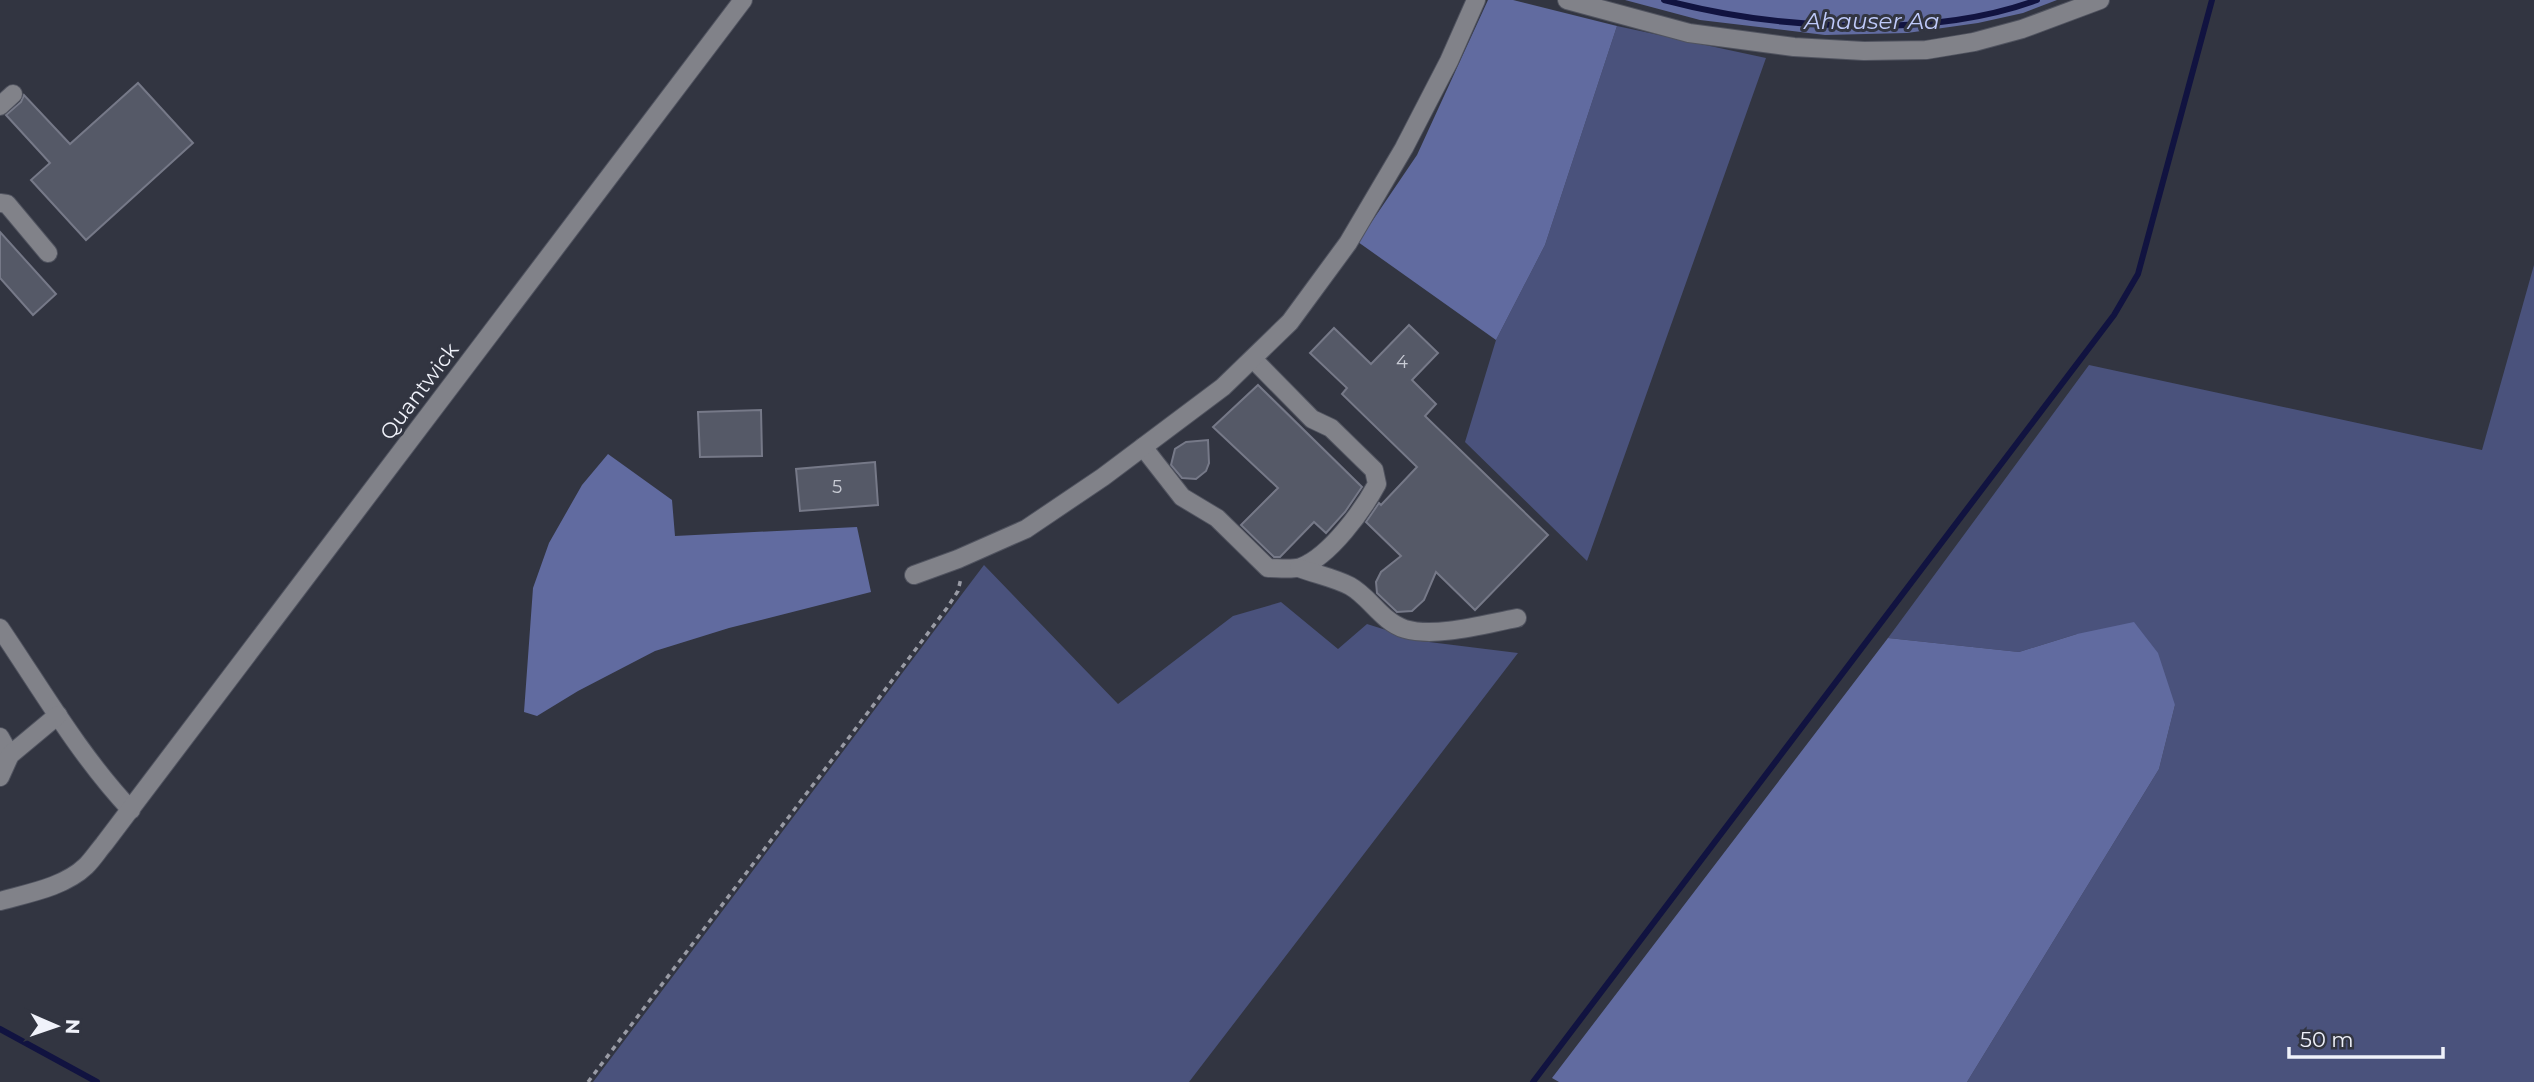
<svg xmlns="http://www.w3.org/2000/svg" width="2534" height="1082" viewBox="0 0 2534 1082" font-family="Montserrat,sans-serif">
	<rect width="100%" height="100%" fill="#323541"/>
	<!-- green -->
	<g fill="#4a527c">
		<polygon points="1617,26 1766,58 1587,561 1465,442 1496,340 1545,245"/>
		<polygon points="2534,265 2534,1082 1967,1082 2159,769 2175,705 2077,634 2019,652 1888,638 2089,365 2482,450"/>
		<polygon points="984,565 1118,704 1233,616 1281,602 1338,649 1367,624 1421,641 1518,653 1189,1082 593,1082"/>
	</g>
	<!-- forest -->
	<g fill="#616ba0">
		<polygon points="1488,0 1513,0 1617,26 1545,245 1496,340 1358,242 1417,155"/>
		<polygon points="1625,0 2057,0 2023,13 1978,23 1907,33 1825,35 1700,20"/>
		<polygon points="608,454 672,500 675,536 857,527 871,592 729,628 655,651 578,691 537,716 524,712 533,588 549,543 582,485"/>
		<polygon points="2134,622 2158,653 2175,705 2159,769 1967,1082 1559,1082 1552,1078 1888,638 2019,652 2077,634"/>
	</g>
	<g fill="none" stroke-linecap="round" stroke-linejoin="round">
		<!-- stream -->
		<g stroke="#111340" stroke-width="6">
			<path d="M1664 0C1774 29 1929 40 2037 0"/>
			<polyline points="0,1029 97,1082"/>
			<polyline points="1533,1082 2114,315 2138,274 2212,0"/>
		</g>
	</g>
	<!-- building -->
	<g fill="#555967" stroke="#767988" stroke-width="2">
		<polygon points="138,83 193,143 86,240 31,180 50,163 6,115 21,102 24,95 70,144"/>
		<polygon points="0,232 56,294 33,315 0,278"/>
		<polygon points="1409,325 1438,353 1412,380 1436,404 1425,416 1548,535 1475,610 1436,572 1424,600 1412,611 1397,612 1377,593 1376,582 1381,572 1401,556 1366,522 1379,503 1381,505 1417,467 1342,394 1347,388 1310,353 1334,328 1371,364"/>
		<polygon points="1258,385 1362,487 1345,512 1326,533 1314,522 1280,557 1274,557 1241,525 1278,488 1213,427"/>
		<polygon points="761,410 762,456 700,457 698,412"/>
		<polygon points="1208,440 1209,463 1206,471 1196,479 1182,478 1171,465 1175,449 1186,442"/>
		<polygon points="875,462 878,505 800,511 796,469"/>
	</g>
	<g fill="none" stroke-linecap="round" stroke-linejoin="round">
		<defs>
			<g id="minor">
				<polyline points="1567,0 1689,33 1794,47 1864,51 1926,50 1974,42 2022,29 2100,0"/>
				<polyline points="0,106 13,94"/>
				<polyline points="0,203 7,204 48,253"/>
				<path d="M1143 447 1182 497 1217 518 1268 568C1278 568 1292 570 1301 567 1330 556 1363 510 1377 484L1374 470 1331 428 1312 419 1253 359"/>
				<path d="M1299 568C1315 574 1335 578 1350 586 1370 597 1382 622 1405 629 1436 638 1485 624 1517 618"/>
				<polyline points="914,575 958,559 1026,529 1103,477 1223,387 1290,322 1348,243 1404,148 1449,61 1476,0"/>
				<path d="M0 628C42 690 80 756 131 810"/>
				<polyline points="0,737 10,755"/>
				<polyline points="0,777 10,755 58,715"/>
				<path d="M0 901C29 893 64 887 86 866 93 859 98 851 104 844L743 0"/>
			</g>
		</defs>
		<!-- minor casing -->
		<use href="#minor" stroke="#50535f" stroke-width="20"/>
		<!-- path -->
		<polyline stroke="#999ba5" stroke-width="3.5" stroke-dasharray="5 5" stroke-linecap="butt" points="588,1082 947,608 958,591 961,578"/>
		<!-- minor -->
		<use href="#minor" stroke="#818289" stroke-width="18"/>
	</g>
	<g text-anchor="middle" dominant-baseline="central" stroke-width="6" stroke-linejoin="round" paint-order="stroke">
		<!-- number labels -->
		<g font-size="18" fill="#c9ccd5">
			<text x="1402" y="362">4</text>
			<text x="837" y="487">5</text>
		</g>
		<!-- street labels -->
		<g font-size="21" fill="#f0f2fa" stroke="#323541">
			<text transform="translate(419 391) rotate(-53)">Quantwick</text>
		</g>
		<!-- water labels -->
		<g font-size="23" font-style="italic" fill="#bfcafa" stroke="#323541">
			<text x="1872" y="21">Ahauser Aa</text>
		</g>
	</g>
	<!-- north arrow -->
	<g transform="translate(56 1026) rotate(92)" stroke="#323541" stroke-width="5" paint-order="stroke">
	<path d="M0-5L12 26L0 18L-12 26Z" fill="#f0f2fa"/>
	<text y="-10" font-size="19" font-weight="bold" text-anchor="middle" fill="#f0f2fa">N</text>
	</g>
	<!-- scale -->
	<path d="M2289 1047v10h154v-10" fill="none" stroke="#f0f2fa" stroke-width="3.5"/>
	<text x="2300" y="1047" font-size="21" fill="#f0f2fa" stroke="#323541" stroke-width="5" paint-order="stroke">50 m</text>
</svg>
